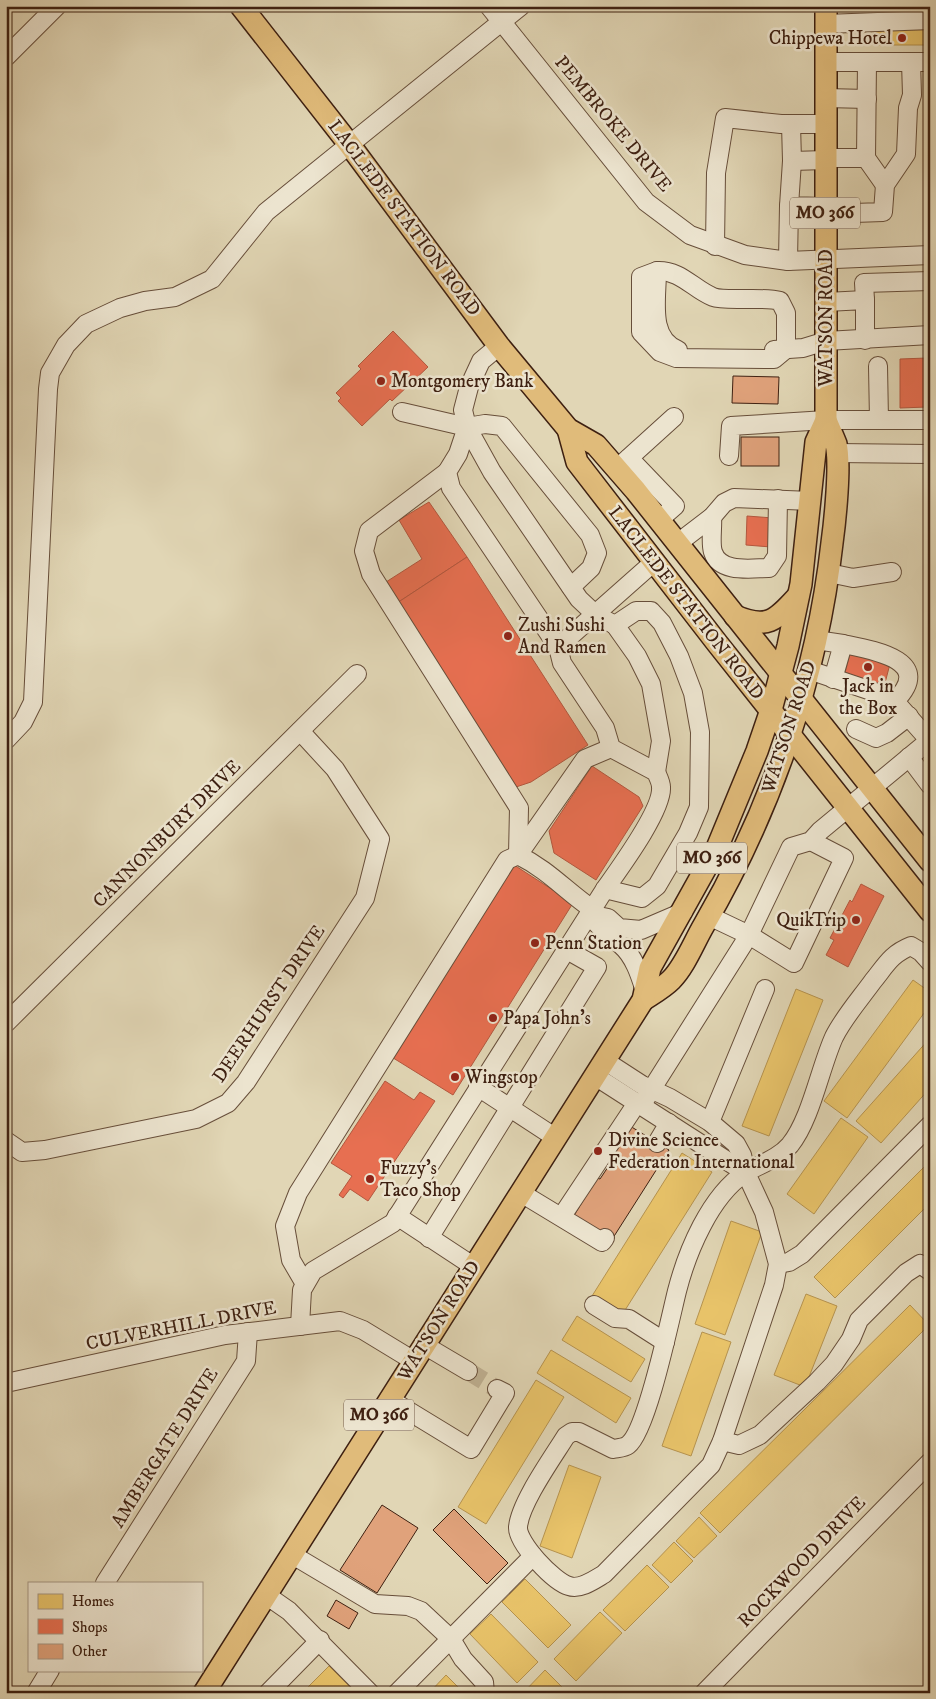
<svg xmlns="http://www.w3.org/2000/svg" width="936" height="1699" viewBox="0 0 936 1699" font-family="'IM FELL DW Pica',serif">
	<rect width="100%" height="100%" fill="#e1d6b5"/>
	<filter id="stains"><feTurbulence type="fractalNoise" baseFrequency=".004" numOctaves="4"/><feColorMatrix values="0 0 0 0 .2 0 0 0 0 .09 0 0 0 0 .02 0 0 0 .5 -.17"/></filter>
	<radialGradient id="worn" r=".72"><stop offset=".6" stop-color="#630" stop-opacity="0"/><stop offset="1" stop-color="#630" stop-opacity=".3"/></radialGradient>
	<!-- homes -->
	<g fill="#e9c46a" stroke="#b6934f">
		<polygon points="874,29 930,30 930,45 873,45"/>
		<polygon points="913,980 930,992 930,1005 847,1118 824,1101"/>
		<polygon points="796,989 823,1000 769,1136 742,1126"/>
		<polygon points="930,1038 930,1088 881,1143 856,1121"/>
		<polygon points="841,1118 868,1137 814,1214 787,1194"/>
		<polygon points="682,1153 712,1172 622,1315 592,1296"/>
		<polygon points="930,1161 930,1203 835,1298 814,1277"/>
		<polygon points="731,1221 762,1232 725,1335 695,1324"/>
		<polygon points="806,1294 837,1306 805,1387 774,1375"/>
		<polygon points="910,1305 929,1325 720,1533 700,1513"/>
		<polygon points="577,1316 645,1359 631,1382 562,1340"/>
		<polygon points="702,1332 731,1342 691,1456 662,1446"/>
		<polygon points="551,1350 631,1398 616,1423 537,1373"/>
		<polygon points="536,1380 564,1397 486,1524 458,1507"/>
		<polygon points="569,1465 601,1477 572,1558 540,1546"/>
		<polygon points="699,1517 717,1536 694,1558 676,1541"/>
		<polygon points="674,1542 693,1561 671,1583 652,1565"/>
		<polygon points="647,1565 669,1587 625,1631 603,1610"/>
		<polygon points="525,1579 571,1625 548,1648 502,1602"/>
		<polygon points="600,1612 622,1633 576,1681 554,1659"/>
		<polygon points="491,1614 538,1662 517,1683 470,1634"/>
		<polygon points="329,1666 350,1687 343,1693 302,1693"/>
		<polygon points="545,1670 562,1687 556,1693 523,1693"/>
		<polygon points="446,1675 464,1693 429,1693"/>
	</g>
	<!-- shops -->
	<g fill="#e76f51" stroke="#b4573e">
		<polygon points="393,331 428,367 392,401 390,399 362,426 338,401 341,398 336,393 361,369 358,366"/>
		<polygon points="927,358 927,407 900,408 900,359"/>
		<polygon points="429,502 467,557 397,603 386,582 422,559 399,520"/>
		<polygon points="747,516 773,518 771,547 746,545"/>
		<polygon points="467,557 588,745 531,782 516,787 397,603"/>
		<polygon points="852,646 892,656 884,687 844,677"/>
		<polygon points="592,766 639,797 643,806 596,880 554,853 549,831"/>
		<polygon points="511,863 573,903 453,1095 390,1056"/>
		<polygon points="861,884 884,896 848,967 826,955 834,940 830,938 850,900 852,902"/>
		<polygon points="385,1081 414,1100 420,1092 435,1101 368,1201 350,1189 343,1198 339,1195 352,1176 331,1163"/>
	</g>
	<!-- building -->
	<g fill="#e0a27b" stroke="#3e2011">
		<polygon points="733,376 779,377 778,404 732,403"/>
		<rect x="741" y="437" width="38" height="29"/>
		<polygon points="630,1126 669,1150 611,1241 573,1217 597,1178 600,1179 608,1167 605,1166"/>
		<polygon points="382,1505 418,1528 377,1593 340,1570"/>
		<polygon points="454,1509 508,1563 487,1584 433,1530"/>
		<polygon points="336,1600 358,1613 349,1629 327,1616"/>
	</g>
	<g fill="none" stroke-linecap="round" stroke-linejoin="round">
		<!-- minor-tunnel -->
		<polyline stroke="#c0b294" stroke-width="18" stroke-dasharray="18 9" stroke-linecap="butt" points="468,1371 497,1389"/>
		<defs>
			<g id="minor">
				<polyline points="489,6 646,202 690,235 745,255 788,261 930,255"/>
				<polyline points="826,24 930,20"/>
				<polyline points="6,57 57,6"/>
				<polyline points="826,62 930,62"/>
				<polyline points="826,98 867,99"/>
				<polyline points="791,124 792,161 826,160"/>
				<polyline points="826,158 866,158 885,185"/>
				<polyline points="866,158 867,62"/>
				<polyline points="792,161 789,206 825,207"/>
				<polyline points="825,214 883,212 885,185 906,154 908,108 912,95 911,62"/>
				<polyline points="715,246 716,173 725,118 781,124 826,124"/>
				<polyline points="788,261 789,206"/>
				<path d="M657 271C681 270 693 289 713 297 726 302 762 296 780 301L786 313V349L774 359 676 358 660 352 641 332V277Z"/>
				<path d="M657 271C657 299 648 338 678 350"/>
				<polyline points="865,300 864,283 930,281"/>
				<polyline points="826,302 865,300 865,340"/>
				<polyline points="499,346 481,361 469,387 463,410 467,427 458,454 447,472 451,488 558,647"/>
				<polyline points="774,350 803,348 826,341 930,335"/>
				<polyline points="878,366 879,420"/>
				<polyline points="402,412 467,427 485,424 502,426 590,535 597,553 591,568 571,587"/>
				<polyline points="467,427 492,472 579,599 596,615 615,625 636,611 651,611 662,623 679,656 693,693 700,732 699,807 688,833 657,886 642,898 605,889"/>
				<polyline points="836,453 930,454"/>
				<polyline points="729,456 731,426 826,420 930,420"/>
				<polyline points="629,458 675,506 659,520"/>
				<polyline points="621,465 674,417"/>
				<polyline points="447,472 369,531 364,551 371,574 519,808 518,855"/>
				<path d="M712 517C713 527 710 543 713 552 720 574 752 568 769 568L777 556 778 499"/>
				<polyline points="678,543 712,517 724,503 734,498 811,501"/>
				<polyline points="829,573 853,578 892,572"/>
				<polyline points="615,625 637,656 651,684 661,741 656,772"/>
				<polyline points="816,640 843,644 833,679"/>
				<path d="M843 644C872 650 936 660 895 701"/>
				<polyline points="809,670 892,698 929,740"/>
				<polyline points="856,729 876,738 887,733 909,716"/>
				<polyline points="6,740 23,722 33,702 48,389 50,373 66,345 86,324 120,308 145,301 175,297 212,279 266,212 521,6"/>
				<polyline points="909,757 930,785"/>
				<polyline points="518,855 585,759 611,748"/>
				<polyline points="589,914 608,918 619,928 641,930 683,912"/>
				<path d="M589 914C599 928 608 934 621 945 634 956 640 975 645 991"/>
				<polyline points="709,916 749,935 794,963 844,858 811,841"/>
				<polyline points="6,1023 357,674"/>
				<path d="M605 1061 642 1085 670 1098 710 1122 736 1144 742 1155 746 1173 764 1212 778 1264 774 1285 722 1441 711 1465 604 1574C594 1580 580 1590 569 1586 554 1582 517 1543 518 1527 520 1503 553 1457 566 1436L572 1432H579L613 1449C618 1448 624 1448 628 1445 647 1431 670 1319 677 1291 687 1252 710 1196 745 1173 760 1164 778 1159 790 1145 811 1119 820 1068 834 1037 844 1017 860 999 873 981 886 965 891 954 911 946L921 952 930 962"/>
				<polyline points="595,1076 746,1173"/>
				<polyline points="478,1087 556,1138"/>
				<polyline points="641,1106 749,935 791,847 811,841 820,831 930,740"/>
				<polyline points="710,1122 765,989"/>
				<polyline points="6,1141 22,1152 45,1150 196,1119 228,1103 246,1082 365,898 380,839 335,769 300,731"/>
				<polyline points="657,1143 669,1123"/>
				<polyline points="521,1193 602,1242 605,1238"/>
				<polyline points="397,1216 473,1266"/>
				<polyline points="562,1216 637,1103"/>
				<polyline points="429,1238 597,967 567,950"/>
				<polyline points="778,1264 789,1262 802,1254 930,1125"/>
				<path d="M305 1284 291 1260 285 1226 298 1193 507 860 518 855C548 870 565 890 592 909"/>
				<polyline points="594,1305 615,1318 629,1319 665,1342"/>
				<path d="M300 1326 302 1290 313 1271 393 1223 605 889C619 869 663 810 661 787 661 782 658 777 656 772L611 748 605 728 562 663 558 647 654 562"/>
				<polyline points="424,1345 468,1371"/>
				<polyline points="6,1383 225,1335 340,1321 363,1330 414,1361"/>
				<polyline points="389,1399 471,1449 505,1393 497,1389"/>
				<polyline points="722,1441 739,1445 760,1435 817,1382 834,1364 851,1339 859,1320 906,1273 920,1264 930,1271"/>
				<polyline points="291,1554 375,1604 408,1606 421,1611 451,1639 463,1659 484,1682 485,1693"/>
				<polyline points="105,1583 246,1361 248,1332"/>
				<polyline points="266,1595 289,1611 370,1693"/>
				<polyline points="36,1693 50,1670"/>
				<polyline points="268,1693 320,1640"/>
				<polyline points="397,1693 533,1556"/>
				<polyline points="704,1693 930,1462"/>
			</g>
			<g id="major">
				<polyline points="241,6 349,144 499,346 568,429 596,445 636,491 930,861"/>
				<polyline points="568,429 577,462 717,643 930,911"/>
				<path d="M735 616C768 630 776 620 798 596"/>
				<path d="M643 1000C652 994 663 988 671 980 685 966 694 942 704 925 772 808 817 677 832 543 835 521 841 463 836 444 833 436 829 428 826 420V6"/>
				<polyline points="204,1693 643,1000 650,968 717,848 757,751 771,710 788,646 801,584 816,442 826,420"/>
			</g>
		</defs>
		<!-- minor casing -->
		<use href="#minor" stroke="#674e3a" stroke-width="20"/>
		<!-- major casing -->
		<use href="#major" stroke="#3e2011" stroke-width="24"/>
		<!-- minor -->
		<use href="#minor" stroke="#ece4cf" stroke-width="18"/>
		<!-- major -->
		<use href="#major" stroke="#e0bb7a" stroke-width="21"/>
	</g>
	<!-- markers -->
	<g fill="#8f2418" stroke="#ece4cf" stroke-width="2">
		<circle cx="902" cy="38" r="5"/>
		<circle cx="381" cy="381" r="5"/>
		<circle cx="508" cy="636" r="5"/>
		<circle cx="868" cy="667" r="5"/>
		<circle cx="856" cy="920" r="5"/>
		<circle cx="535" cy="943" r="5"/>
		<circle cx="493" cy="1018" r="5"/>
		<circle cx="455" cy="1077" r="5"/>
		<circle cx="598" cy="1151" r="5"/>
		<circle cx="370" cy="1179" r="5"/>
	</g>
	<g text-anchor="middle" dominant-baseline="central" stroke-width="5" stroke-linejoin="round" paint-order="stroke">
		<!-- shield labels -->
		<g fill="#ece4cf" stroke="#725b4a" stroke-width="1">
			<rect x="790" y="197.5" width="70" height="31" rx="4"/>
			<rect x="677" y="842.5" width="70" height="31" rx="4"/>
			<rect x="344" y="1399.5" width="70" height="31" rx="4"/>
		</g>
		<g font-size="18" font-weight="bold" fill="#3e2011">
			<text x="825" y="213">MO 366</text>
			<text x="712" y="858">MO 366</text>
			<text x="379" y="1415">MO 366</text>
		</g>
		<!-- poi labels -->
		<g font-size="19" fill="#3e2011" stroke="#ece4cf" text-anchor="start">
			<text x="892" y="38" text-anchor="end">Chippewa Hotel</text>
			<text x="391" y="381">Montgomery Bank</text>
			<text x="518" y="625">Zushi Sushi<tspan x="518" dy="22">And Ramen</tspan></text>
			<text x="868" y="686" text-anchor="middle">Jack in<tspan x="868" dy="22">the Box</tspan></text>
			<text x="846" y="920" text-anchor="end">QuikTrip</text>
			<text x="545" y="943">Penn Station</text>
			<text x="503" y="1018">Papa John's</text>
			<text x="465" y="1077">Wingstop</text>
			<text x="608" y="1140">Divine Science<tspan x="608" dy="22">Federation International</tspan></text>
			<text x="380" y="1168">Fuzzy's<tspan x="380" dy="22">Taco Shop</tspan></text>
		</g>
		<!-- street labels -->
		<g font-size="19" fill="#3e2011" stroke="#ece4cf">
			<text transform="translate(613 124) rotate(50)">PEMBROKE DRIVE</text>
			<text transform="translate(404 218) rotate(53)">LACLEDE STATION ROAD</text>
			<text transform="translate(826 318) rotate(-90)">WATSON ROAD</text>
			<text transform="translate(686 603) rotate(52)">LACLEDE STATION ROAD</text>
			<text transform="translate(789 727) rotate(-72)">WATSON ROAD</text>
			<text transform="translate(167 834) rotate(-45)">CANNONBURY DRIVE</text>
			<text transform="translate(269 1004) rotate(-56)">DEERHURST DRIVE</text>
			<text transform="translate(439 1321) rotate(-58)">WATSON ROAD</text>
			<text transform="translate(181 1326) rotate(-11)">CULVERHILL DRIVE</text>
			<text transform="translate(165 1448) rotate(-58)">AMBERGATE DRIVE</text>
			<text transform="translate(802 1562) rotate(-46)">ROCKWOOD DRIVE</text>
		</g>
	</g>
	<!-- margin -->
	<rect width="936" height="1699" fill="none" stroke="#e1d6b5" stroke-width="25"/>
	<rect x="8" y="8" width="921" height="1684" fill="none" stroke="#3e2011" stroke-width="2.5"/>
	<rect x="12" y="12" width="911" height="1674" fill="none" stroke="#3e2011"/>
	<!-- legend -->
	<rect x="28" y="1582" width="175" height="90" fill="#ece4cf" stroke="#a69683"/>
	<rect x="38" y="1594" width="25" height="15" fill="#e9c46a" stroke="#a69683"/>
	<text x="72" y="1606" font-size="15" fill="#3e2011">Homes</text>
	<rect x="38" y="1619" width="25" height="15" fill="#e76f51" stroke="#a69683"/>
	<text x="72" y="1632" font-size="15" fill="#3e2011">Shops</text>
	<rect x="38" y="1644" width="25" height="15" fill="#e0a27b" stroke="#a69683"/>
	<text x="72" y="1656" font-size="15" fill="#3e2011">Other</text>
	<rect width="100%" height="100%" filter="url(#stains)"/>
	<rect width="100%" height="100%" fill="url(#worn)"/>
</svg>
